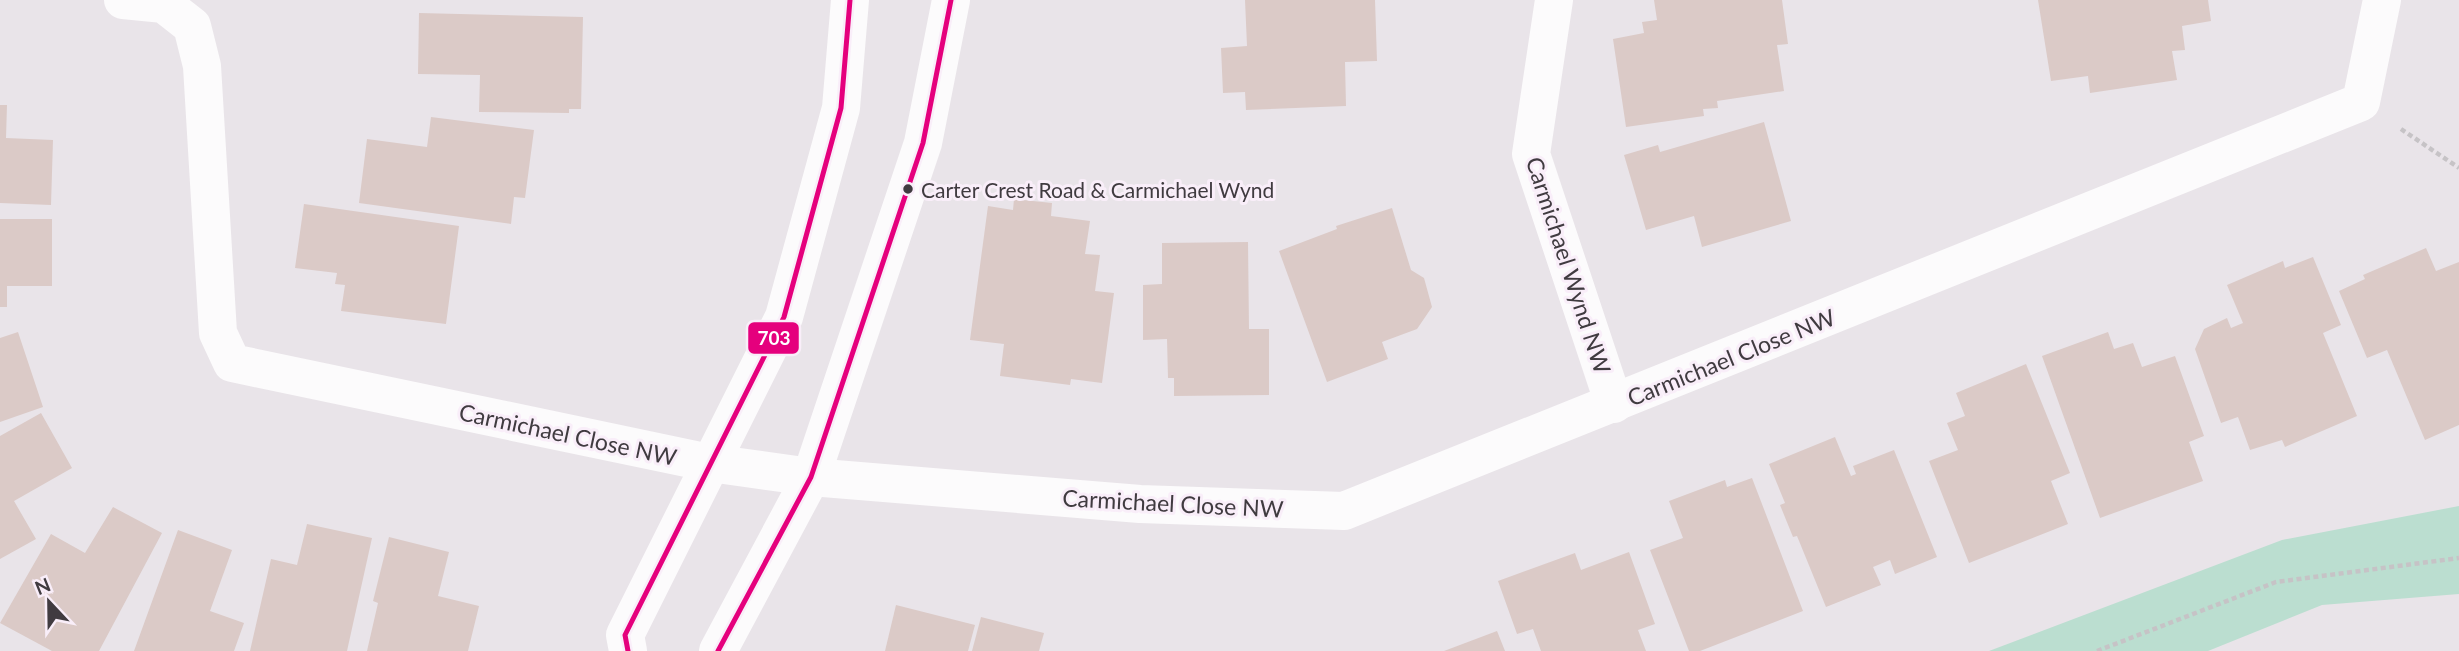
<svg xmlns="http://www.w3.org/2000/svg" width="2459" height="651" viewBox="0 0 2459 651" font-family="Lato,sans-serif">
	<rect width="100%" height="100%" fill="#e9e4e9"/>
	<!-- green -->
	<polygon fill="#bbded0" points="2459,506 2459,594 2322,605 2208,651 1989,651 2282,540"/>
	<!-- building -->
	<g fill="#dbcac7">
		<polygon points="1245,0 1375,0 1377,61 1345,62 1346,106 1246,110 1245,92 1223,93 1221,48 1247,46"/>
		<polygon points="1654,0 1782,0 1788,44 1777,45 1784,91 1717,101 1718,108 1703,109 1704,116 1626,127 1613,39 1644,33 1642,22 1657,20"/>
		<polygon points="2038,0 2208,0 2211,21 2182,26 2185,50 2172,51 2177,80 2090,93 2088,76 2051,81"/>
		<polygon points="419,13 583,17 581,109 569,109 569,113 479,112 480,75 418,74"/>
		<polygon points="0,105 7,105 6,138 53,140 51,205 0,203"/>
		<polygon points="431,117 534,130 525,198 514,197 511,224 359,203 367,139 427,147"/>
		<polygon points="1764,122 1791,221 1702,247 1694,216 1646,230 1624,155 1658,145 1660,152"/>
		<polygon points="1014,199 1052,203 1051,216 1090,221 1085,254 1100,255 1095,291 1114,293 1102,383 1071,379 1070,385 1000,376 1004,344 970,340 988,206 1013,210"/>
		<polygon points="304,204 459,226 446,324 341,311 345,285 335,284 337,273 295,268"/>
		<polygon points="1392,208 1411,270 1424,278 1432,307 1417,329 1382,342 1388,359 1327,382 1279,251 1337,229 1336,226"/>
		<polygon points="0,219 52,219 52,286 7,286 7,307 0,307"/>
		<polygon points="1248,242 1249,329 1269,329 1269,395 1174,396 1174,378 1168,378 1167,339 1143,340 1143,285 1162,284 1162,243"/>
		<polygon points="2426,248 2436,271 2459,262 2459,425 2425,440 2387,350 2367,358 2339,291 2365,279 2363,275"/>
		<polygon points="2313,257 2341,325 2323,333 2357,416 2285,447 2282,440 2250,450 2238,417 2221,423 2195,349 2204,329 2227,318 2231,328 2243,323 2227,285 2283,261 2285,268"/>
		<polygon points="18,332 43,407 0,422 0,338"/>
		<polygon points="2108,332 2114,349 2133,343 2142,367 2175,356 2204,436 2189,442 2203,481 2100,518 2042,356"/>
		<polygon points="2026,364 2070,473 2051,481 2068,524 1969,563 1929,461 1958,450 1947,423 1965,416 1956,393"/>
		<polygon points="41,413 72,468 14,501 36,539 0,559 0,436"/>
		<polygon points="1835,437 1851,476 1856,474 1853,466 1894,450 1937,557 1895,574 1890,560 1873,567 1881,585 1826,607 1797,536 1793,537 1780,505 1785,503 1769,464"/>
		<polygon points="1752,478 1803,611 1700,651 1689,651 1650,550 1683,538 1669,501 1725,480 1727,487"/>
		<polygon points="113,507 162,533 99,651 52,651 0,623 51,534 85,553"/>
		<polygon points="307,524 372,538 347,651 250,651 271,559 297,565"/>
		<polygon points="178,530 232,550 210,611 244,623 234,651 134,651"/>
		<polygon points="389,537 449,552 438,596 479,606 468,651 367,651 378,603 373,601"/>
		<polygon points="1629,552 1655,624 1638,630 1646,651 1541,651 1533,629 1517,634 1498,581 1575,553 1581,570"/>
		<polygon points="896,605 975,625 968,651 885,651"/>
		<polygon points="981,617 1044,633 1039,651 972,651"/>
		<polygon points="1497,631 1505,651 1444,651"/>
	</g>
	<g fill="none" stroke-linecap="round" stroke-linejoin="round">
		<!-- path -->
		<g stroke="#c6c3c6" stroke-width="4.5" stroke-dasharray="5 3.5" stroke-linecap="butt">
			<polyline points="2401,129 2459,168"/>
			<polyline points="2097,651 2276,582 2459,558"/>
		</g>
		<!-- minor -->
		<g stroke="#fcfbfc" stroke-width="38">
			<polyline points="123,0 164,4 192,26 202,66 218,333 232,363 710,463 811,477 1140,504 1344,511 2361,102 2382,0"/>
			<polyline points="1554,0 1531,154 1614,404"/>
			<polyline points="628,651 625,635 784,317 841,108 850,0"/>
			<polyline points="718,651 811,477 923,143 951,0"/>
		</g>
		<defs>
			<g id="bus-1">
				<polyline points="628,651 625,635 784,317 841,108 850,0"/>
				<polyline points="718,651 811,477 923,143 951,0"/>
			</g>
		</defs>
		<!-- bus-1 casing -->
		<use href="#bus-1" stroke="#f9eef9" stroke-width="10"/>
		<!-- bus-1 -->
		<use href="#bus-1" stroke="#e5007d" stroke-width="5"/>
	</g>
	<!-- markers -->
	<circle fill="#403b40" stroke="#f9eef9" stroke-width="2.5" cx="908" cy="189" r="6"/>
	<g text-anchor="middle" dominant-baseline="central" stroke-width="6" stroke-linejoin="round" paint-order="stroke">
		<!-- bus labels -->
		<g font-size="21" fill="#403b40" stroke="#f9eef9" text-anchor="start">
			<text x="921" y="189">Carter Crest Road &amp; Carmichael Wynd</text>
		</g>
		<!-- street labels -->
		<g font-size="23" fill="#403b40" stroke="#f9eef9">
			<text transform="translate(1569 265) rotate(72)">Carmichael Wynd NW</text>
			<text transform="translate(1731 357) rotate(-22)">Carmichael Close NW</text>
			<text transform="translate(568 434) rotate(12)">Carmichael Close NW</text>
			<text transform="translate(1173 503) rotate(3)">Carmichael Close NW</text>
		</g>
	</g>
	<rect stroke="#f9eef9" stroke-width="2.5" x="747" y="321" width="53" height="34" rx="7" fill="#e5007d"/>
	<g font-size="19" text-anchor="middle" font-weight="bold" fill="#fff">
		<text x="774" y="345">703</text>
	</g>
	<!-- north arrow -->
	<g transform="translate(49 602) rotate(338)" stroke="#f9eef9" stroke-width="5" paint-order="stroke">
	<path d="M0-5L12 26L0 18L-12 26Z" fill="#403b40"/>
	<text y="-10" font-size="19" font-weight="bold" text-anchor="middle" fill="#403b40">N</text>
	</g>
</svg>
